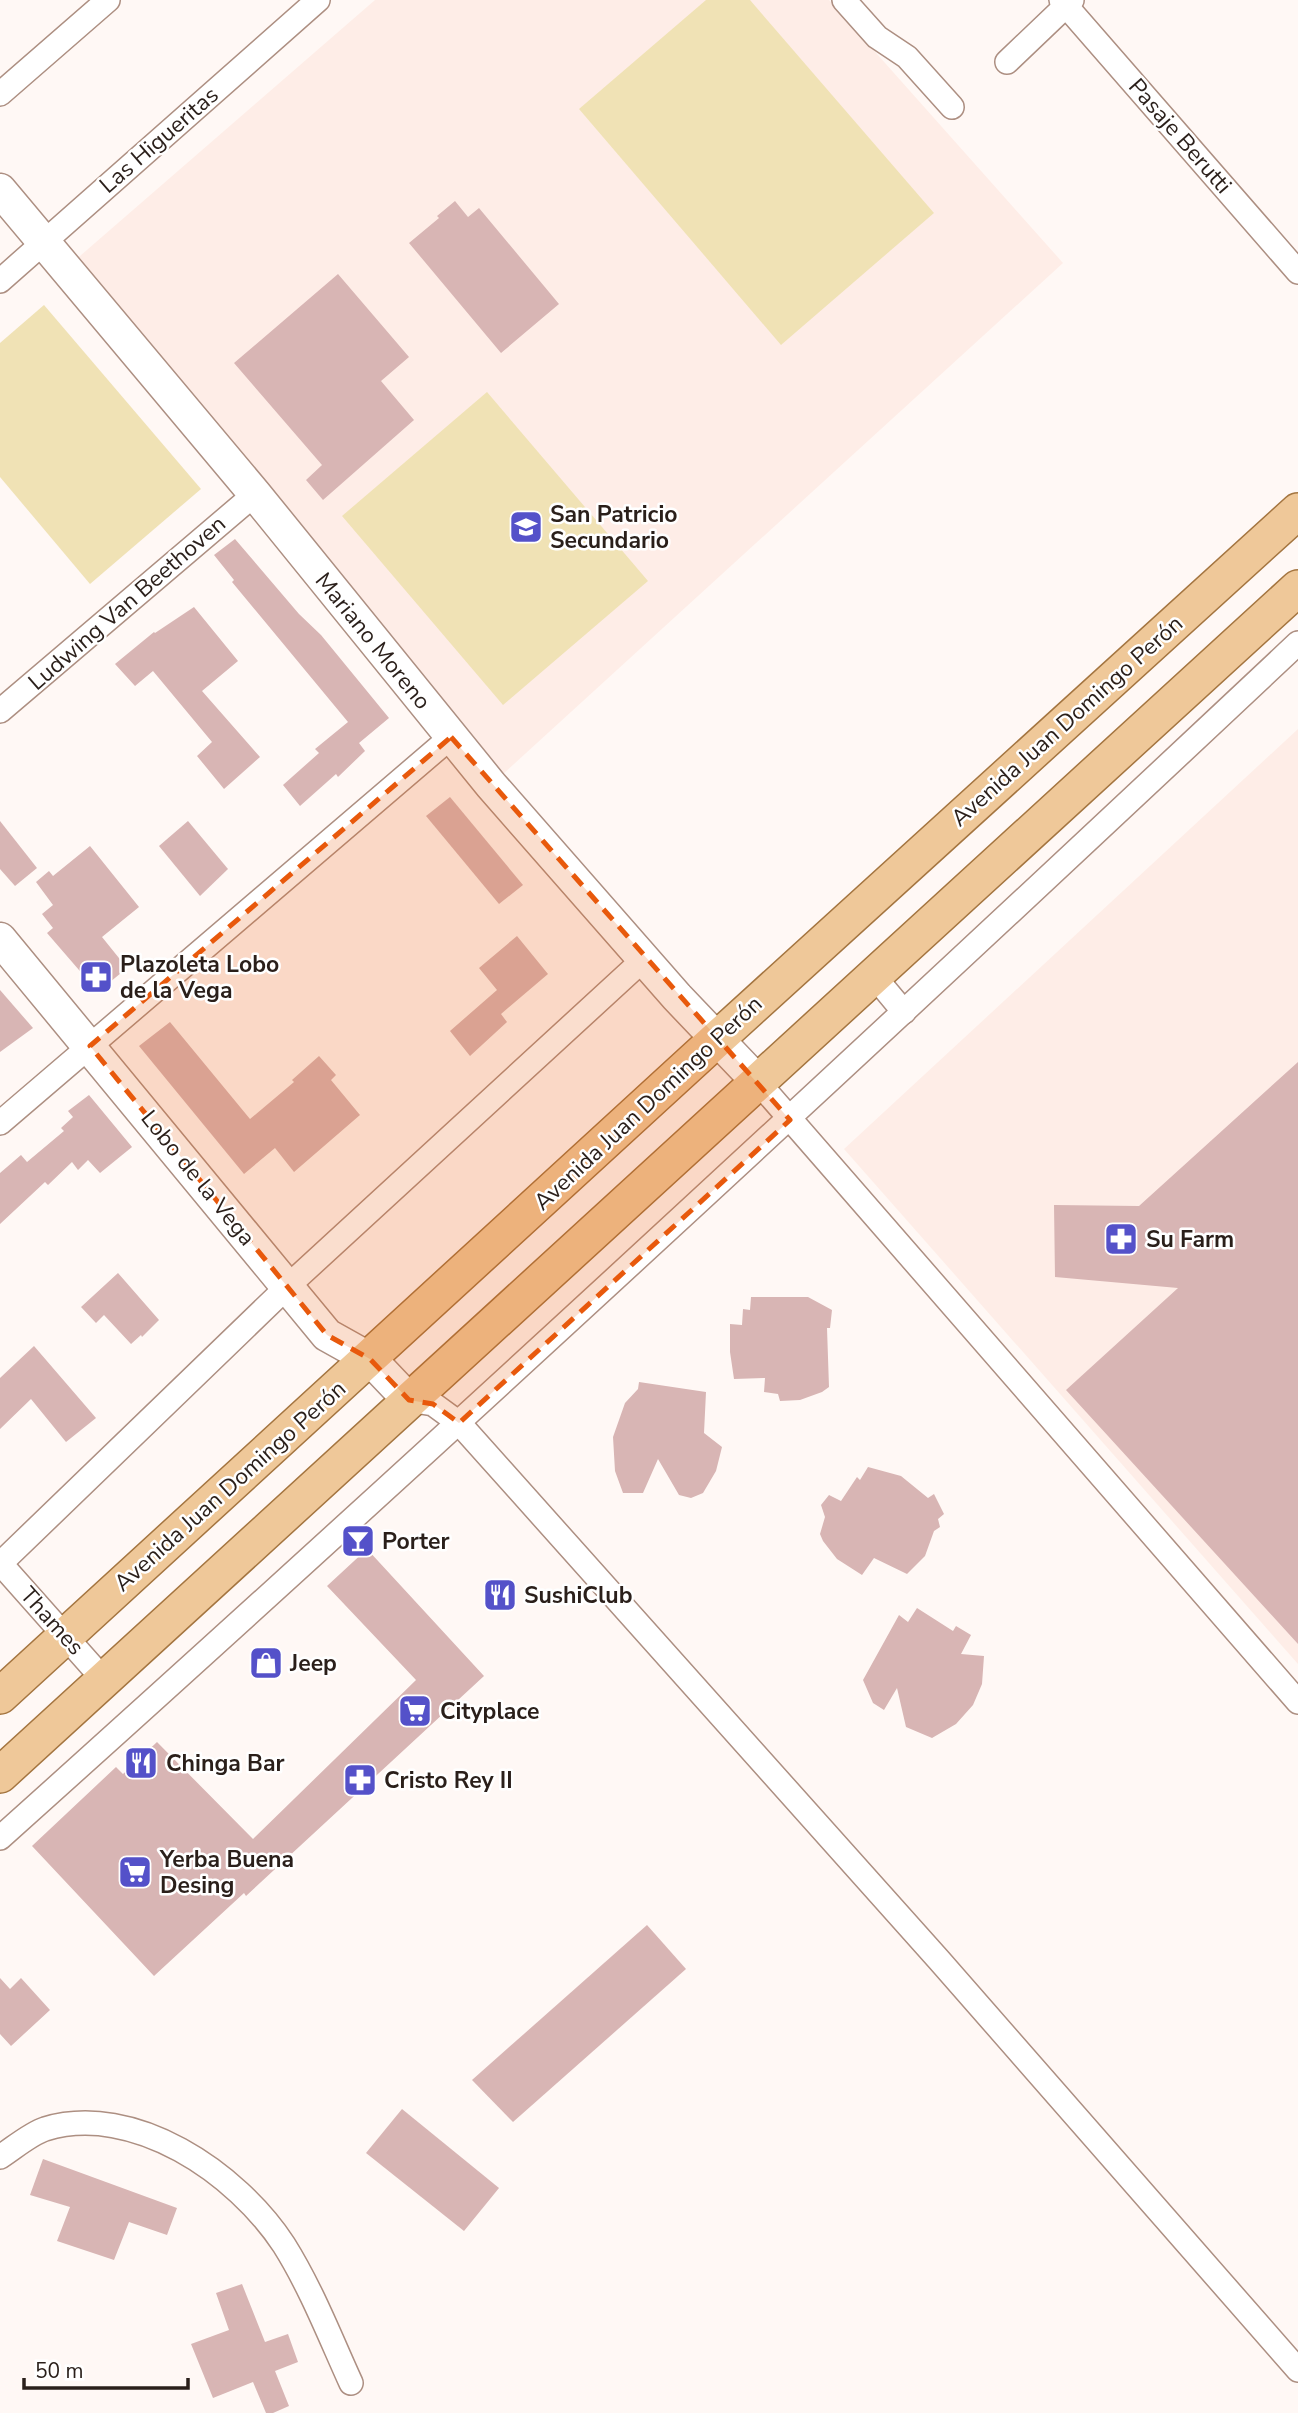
<svg xmlns="http://www.w3.org/2000/svg" width="1298" height="2413" viewBox="0 0 1298 2413" font-family="'Nunito Sans',sans-serif">
	<rect width="100%" height="100%" fill="#fff8f5"/>
	<!-- built -->
	<g fill="#feede7">
		<polygon points="375,0 829,0 1063,263 491,785 65,269"/>
		<polygon points="1298,729 1298,1664 844,1149"/>
	</g>
	<!-- green -->
	<g fill="#f0e2b5">
		<polygon points="706,0 750,0 934,213 781,345 579,109"/>
		<polygon points="44,305 201,489 90,584 0,477 0,343"/>
		<polygon points="487,392 648,581 503,705 342,516"/>
	</g>
	<!-- building -->
	<g fill="#d8b5b4">
		<polygon points="455,201 468,217 479,208 559,304 501,353 409,243 439,218 437,216"/>
		<polygon points="338,274 409,357 381,381 414,420 323,500 306,480 322,465 234,363"/>
		<polygon points="235,539 299,614 321,635 389,718 359,743 365,751 338,777 336,774 300,806 283,785 319,753 315,749 348,722 232,582 234,580 214,555"/>
		<polygon points="194,607 238,661 202,691 260,757 224,789 197,756 212,742 153,671 135,686 115,664 154,632 155,633"/>
		<polygon points="450,797 523,885 499,904 426,816"/>
		<polygon points="0,821 37,868 15,886 0,869"/>
		<polygon points="188,821 228,869 200,896 159,846"/>
		<polygon points="90,846 139,907 102,937 127,968 98,992 47,933 53,928 42,914 53,905 36,882 49,871 53,876"/>
		<polygon points="517,936 548,974 501,1014 507,1022 470,1056 450,1031 497,990 479,968"/>
		<polygon points="0,990 33,1028 0,1052"/>
		<polygon points="170,1022 250,1119 294,1082 292,1080 319,1056 336,1075 331,1080 360,1115 294,1172 275,1148 244,1174 139,1046"/>
		<polygon points="1298,1062 1298,1644 1066,1390 1178,1288 1055,1277 1054,1205 1139,1206"/>
		<polygon points="89,1095 132,1147 100,1173 88,1160 78,1170 72,1162 48,1185 45,1182 0,1224 0,1173 21,1155 27,1162 64,1131 61,1128 73,1117 68,1111"/>
		<polygon points="118,1273 159,1320 142,1337 141,1335 131,1344 104,1315 96,1323 81,1307"/>
		<polygon points="751,1297 808,1297 832,1310 830,1328 827,1328 829,1387 822,1392 800,1400 780,1401 778,1394 764,1392 765,1378 734,1379 730,1352 730,1324 742,1325 743,1309 750,1310"/>
		<polygon points="34,1346 96,1418 66,1442 31,1399 0,1429 0,1378"/>
		<polygon points="639,1382 706,1392 704,1433 722,1447 716,1471 703,1493 691,1498 679,1495 658,1459 643,1493 623,1493 615,1471 613,1437 625,1403 638,1389"/>
		<polygon points="868,1467 901,1476 928,1498 934,1494 944,1514 938,1519 940,1527 934,1531 925,1556 907,1574 874,1558 862,1575 837,1559 823,1541 820,1534 825,1517 821,1505 829,1495 841,1501 857,1477 860,1480"/>
		<polygon points="367,1549 484,1676 246,1896 244,1893 154,1976 32,1846 116,1767 123,1774 157,1742 253,1839 416,1680 327,1586"/>
		<polygon points="917,1608 953,1631 956,1626 971,1635 961,1654 984,1656 982,1684 973,1705 956,1724 932,1738 906,1727 897,1688 884,1710 873,1703 863,1680 899,1615 908,1622"/>
		<polygon points="647,1925 686,1969 513,2122 472,2080"/>
		<polygon points="0,1978 10,1989 21,1978 50,2010 11,2046 0,2034"/>
		<polygon points="402,2109 499,2188 464,2231 366,2153"/>
		<polygon points="43,2159 177,2208 167,2235 129,2222 114,2260 57,2241 70,2207 30,2195"/>
		<polygon points="242,2284 265,2342 288,2334 298,2362 275,2371 289,2406 273,2413 266,2413 253,2382 213,2398 191,2344 229,2330 216,2293"/>
	</g>
	<g fill="none" stroke-linecap="round" stroke-linejoin="round">
		<defs>
			<g id="street">
				<polyline points="844,0 877,37 907,57 952,107"/>
				<polyline points="1061,0 1298,272"/>
				<polyline points="1007,62 1072,0"/>
				<polyline points="0,94 108,0"/>
				<polyline points="0,281 318,0"/>
				<polyline points="0,711 255,494"/>
				<polyline points="874,976 904,1012"/>
				<polyline points="758,1082 1298,1702"/>
				<polyline points="0,1123 451,737"/>
				<polyline points="409,1400 433,1404 459,1423 939,1960 1298,2370"/>
				<polyline points="0,1563 104,1680"/>
				<polyline points="0,1564 287,1287 644,959"/>
				<path d="M0 1838C438 1445 869 1046 1298 643"/>
				<path d="M0 2157C14 2148 30 2134 45 2129 134 2102 237 2173 284 2245 311 2288 330 2337 351 2383"/>
			</g>
			<g id="secondary">
				<polyline points="0,190 255,494 491,785 677,997 758,1082"/>
				<polyline points="0,939 327,1335 370,1359 409,1400"/>
			</g>
			<g id="primary">
				<polyline points="0,1696 717,1039 1298,511"/>
				<polyline points="0,1775 1298,588"/>
			</g>
		</defs>
		<!-- street casing -->
		<use href="#street" stroke="#ad8f82" stroke-width="26"/>
		<!-- secondary casing -->
		<use href="#secondary" stroke="#ad8f82" stroke-width="35"/>
		<!-- primary casing -->
		<use href="#primary" stroke="#a47540" stroke-width="38"/>
		<!-- street -->
		<use href="#street" stroke="#fff" stroke-width="23"/>
		<!-- secondary -->
		<use href="#secondary" stroke="#fff" stroke-width="32"/>
		<!-- primary -->
		<use href="#primary" stroke="#efc899" stroke-width="35"/>
	</g>
	<!-- marked area -->
	<path fill="#e8590c" fill-opacity="0.2" stroke="#e8590c" stroke-width="5" stroke-dasharray="14 9" stroke-linejoin="round" d="M451 737 790 1120 459 1423 433 1404 409 1400 370 1359 327 1335 90 1046Z"/>
	<!-- icons -->
	<defs>
		<symbol id="school-square" viewBox="-11 -11 22 22"><rect x="-9" y="-9" width="18" height="18" rx="4" fill="#5451c9" stroke="#fff"/><path d="M0-5L7-2L0 1L-7-2ZM-4 1L0 2.5L4 1V4Q0 6-4 4Z" fill="#fff"/></symbol>
		<symbol id="pharmacy-square" viewBox="-11 -11 22 22"><rect x="-9" y="-9" width="18" height="18" rx="4" fill="#5451c9" stroke="#fff"/><path d="M-2-6h4v4h4v4h-4v4h-4v-4h-4v-4h4Z" fill="#fff"/></symbol>
		<symbol id="bar-square" viewBox="-11 -11 22 22"><rect x="-9" y="-9" width="18" height="18" rx="4" fill="#5451c9" stroke="#fff"/><path d="M-6-5H6L.8 .8V4.5H3.5V6h-7V4.5H-.8V.8Z" fill="#fff"/></symbol>
		<symbol id="restaurant-square" viewBox="-11 -11 22 22"><rect x="-9" y="-9" width="18" height="18" rx="4" fill="#5451c9" stroke="#fff"/><path d="M-5-6h1v4h1v-4h1v4h1v-4h1v5L-1.5 .5V6h-2V.5L-5-1ZM5-6V6H3V1.5H1.5Q1.5-4 5-6Z" fill="#fff"/></symbol>
		<symbol id="shop-square" viewBox="-11 -11 22 22"><rect x="-9" y="-9" width="18" height="18" rx="4" fill="#5451c9" stroke="#fff"/><path d="M-5-2.5h2.3a2.7 3.5 0 0 1 5.4 0H5L5.5 6h-11ZM-1.5-2.5h3a1.5 2.3 0 0 0-3 0Z" fill="#fff"/></symbol>
		<symbol id="supermarket-square" viewBox="-11 -11 22 22"><rect x="-9" y="-9" width="18" height="18" rx="4" fill="#5451c9" stroke="#fff"/><path d="M-6-5.5h2.5l.6 2H6L4.5 2H-2.5L-4.4-4H-6ZM-1.5 3.2a1.3 1.3 0 1 0 .1 0ZM3 3.2a1.3 1.3 0 1 0 .1 0Z" fill="#fff"/></symbol>
	</defs>
	<g fill-rule="evenodd">
		<use href="#school-square" x="507" y="508" width="38" height="38"/>
		<use href="#pharmacy-square" x="77" y="958" width="38" height="38"/>
		<use href="#pharmacy-square" x="1102" y="1220" width="38" height="38"/>
		<use href="#bar-square" x="339" y="1522" width="38" height="38"/>
		<use href="#restaurant-square" x="481" y="1576" width="38" height="38"/>
		<use href="#shop-square" x="247" y="1644" width="38" height="38"/>
		<use href="#supermarket-square" x="396" y="1692" width="38" height="38"/>
		<use href="#restaurant-square" x="122" y="1744" width="38" height="38"/>
		<use href="#pharmacy-square" x="341" y="1761" width="38" height="38"/>
		<use href="#supermarket-square" x="116" y="1853" width="38" height="38"/>
	</g>
	<g text-anchor="middle" dominant-baseline="central" stroke-width="5" stroke-linejoin="round" paint-order="stroke">
		<!-- street labels -->
		<g font-size="23" fill="#2a1f1a" stroke="#fff">
			<text transform="translate(1180 136) rotate(49)">Pasaje Berutti</text>
			<text transform="translate(159 140) rotate(-41)">Las Higueritas</text>
			<text transform="translate(127 603) rotate(-41)">Ludwing Van Beethoven</text>
			<text transform="translate(373 641) rotate(51)">Mariano Moreno</text>
			<text transform="translate(1067 721) rotate(-42)">Avenida Juan Domingo Perón</text>
			<text transform="translate(648 1103) rotate(-43)">Avenida Juan Domingo Perón</text>
			<text transform="translate(198 1178) rotate(51)">Lobo de la Vega</text>
			<text transform="translate(230 1486) rotate(-42)">Avenida Juan Domingo Perón</text>
			<text transform="translate(52 1621) rotate(48)">Thames</text>
		</g>
		<!-- poi labels -->
		<g font-size="23" font-weight="bold" fill="#2a1f1a" stroke="#fff" text-anchor="start">
			<text x="550" y="514">San Patricio<tspan x="550" dy="26">Secundario</tspan></text>
			<text x="120" y="964">Plazoleta Lobo<tspan x="120" dy="26">de la Vega</tspan></text>
			<text x="1146" y="1239">Su Farm</text>
			<text x="382" y="1541">Porter</text>
			<text x="524" y="1595">SushiClub</text>
			<text x="290" y="1663">Jeep</text>
			<text x="440" y="1711">Cityplace</text>
			<text x="166" y="1763">Chinga Bar</text>
			<text x="384" y="1780">Cristo Rey II</text>
			<text x="160" y="1859">Yerba Buena<tspan x="160" dy="26">Desing</tspan></text>
		</g>
	</g>
	<!-- scale -->
	<path d="M24 2378v10h164v-10" fill="none" stroke="#2a1f1a" stroke-width="3.5"/>
	<text x="35" y="2378" font-size="21" fill="#2a1f1a" stroke="#ffffff" stroke-width="5" paint-order="stroke">50 m</text>
</svg>
